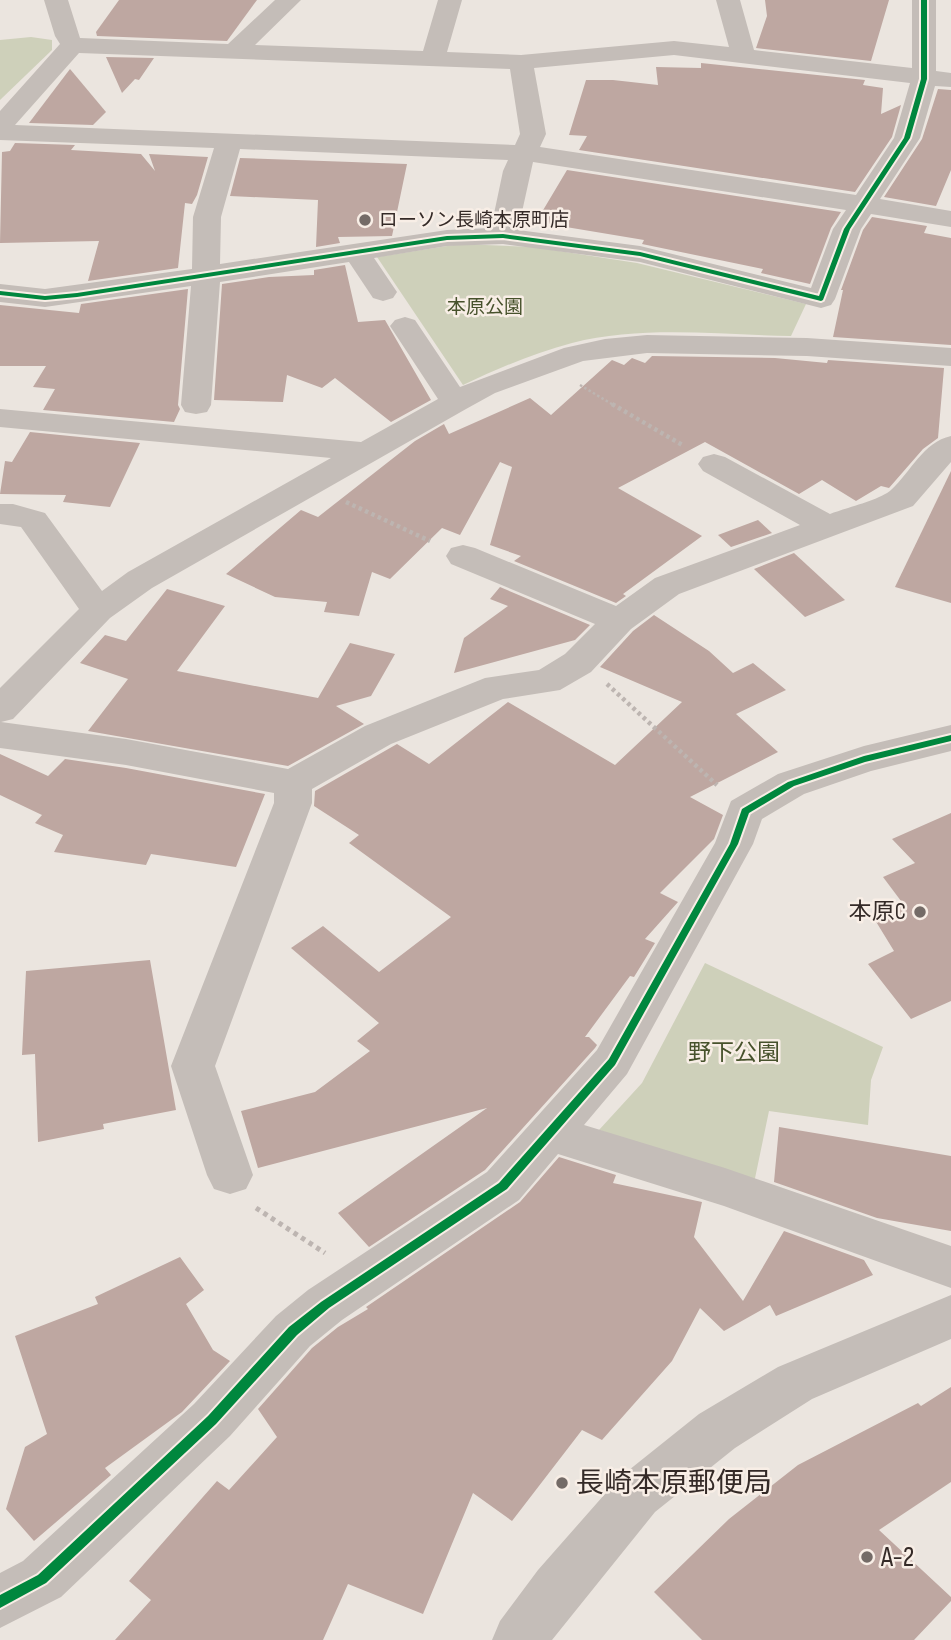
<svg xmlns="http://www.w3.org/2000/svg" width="951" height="1640" viewBox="0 0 951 1640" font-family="'Sofia Sans Condensed','Noto Sans JP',sans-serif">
	<rect width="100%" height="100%" fill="#ebe5df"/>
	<!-- green -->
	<g fill="#ced0ba">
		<polygon points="31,37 52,40 52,50 0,100 0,40"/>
		<path d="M460 244 533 247 637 263 806 304 791 336C720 335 642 325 572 343 534 353 499 368 463 385L377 257Z"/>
		<polygon points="705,963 883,1047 871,1080 868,1125 769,1111 754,1183 599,1130 642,1083"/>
	</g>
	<!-- building -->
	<g fill="#bea7a1">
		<polygon points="119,0 257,0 227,41 97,36 96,32"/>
		<polygon points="765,0 889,0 871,61 756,48 767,16"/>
		<polygon points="106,57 154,58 139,80 135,79 122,93"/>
		<polygon points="701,63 865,80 863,85 883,88 881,114 901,105 892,137 855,192 579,150 587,136 569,135 586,80 613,80 658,85 656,67 701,68"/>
		<polygon points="70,69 106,112 93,125 29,123"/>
		<polygon points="938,89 951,90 951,170 936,206 884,197 922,139"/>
		<polygon points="15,143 75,145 71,150 141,154 155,171 149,154 208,157 197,195 192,204 185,203 178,268 88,281 99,241 0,243 2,152 10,151"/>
		<polygon points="240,158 407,164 392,236 338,237 340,243 316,247 318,200 230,196"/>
		<polygon points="567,170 841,212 831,228 810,284 761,273 763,269 642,244 644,240 536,222"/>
		<polygon points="872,217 927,226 924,233 951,238 951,345 833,337 843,290 841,290 863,230"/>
		<polygon points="345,265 358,322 385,320 431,400 391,422 335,378 322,388 287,375 283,402 214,400 222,284 269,277 314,275 314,270"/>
		<polygon points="188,289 178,405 180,409 174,422 43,410 55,389 33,387 46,366 0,366 0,305 79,313 81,304"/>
		<polygon points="652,356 775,358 827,363 828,360 944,368 938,438 923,449 889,488 881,486 856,501 822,480 799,494 705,442 618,488 702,536 623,594 626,596 616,603 514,561 521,556 490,545 512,467 500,462 460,535 442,528 390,579 372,572 359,616 324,612 327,602 275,597 226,574 301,510 318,517 415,441 444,424 449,434 530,398 551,415 612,360 624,365 632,358 645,363"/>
		<polygon points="30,432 140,443 110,507 63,502 66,495 0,494 5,461 12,462"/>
		<polygon points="951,471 951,603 895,587"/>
		<polygon points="758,520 772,533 731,547 718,535"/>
		<polygon points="794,553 845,600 805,617 754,569"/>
		<polygon points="500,587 590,625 575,640 454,673 464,638 508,606 490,599"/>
		<polygon points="167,589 225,606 177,671 318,698 350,643 395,654 371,696 336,706 364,724 288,766 88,731 128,679 80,663 105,635 126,641"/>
		<polygon points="654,615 709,651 733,673 753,663 786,690 736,714 778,752 690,797 723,815 714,839 660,893 678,902 645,939 655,943 634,977 630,976 585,1037 589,1037 597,1045 595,1048 485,1170 369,1247 338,1213 487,1108 258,1168 241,1111 315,1092 370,1051 357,1041 379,1023 291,948 323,926 379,972 451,917 349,843 359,835 314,806 315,791 397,744 429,764 508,702 615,765 682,702 600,667 633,631"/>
		<polygon points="0,754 48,776 65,759 126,768 265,794 236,867 151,854 146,865 54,852 63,835 35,823 42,815 0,795"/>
		<polygon points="951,813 951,1001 911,1019 868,964 894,951 875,920 904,905 883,877 915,863 892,839"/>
		<polygon points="150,960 176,1110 103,1124 104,1129 38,1142 35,1054 22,1055 26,971"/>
		<polygon points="779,1127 951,1156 951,1231 877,1218 774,1182"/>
		<polygon points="559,1157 616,1175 613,1183 702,1202 694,1237 743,1301 784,1231 864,1260 873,1275 776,1316 770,1305 724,1331 700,1308 672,1361 602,1440 582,1430 512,1521 473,1493 423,1614 348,1584 323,1640 115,1640 151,1600 129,1581 217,1481 229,1490 277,1437 258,1409 312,1348 338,1327 368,1309 366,1307 520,1202"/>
		<polygon points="180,1257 204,1290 186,1304 213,1350 230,1361 182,1412 105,1468 111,1475 34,1541 6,1509 25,1447 47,1434 15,1336 98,1304 95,1297"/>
		<polygon points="951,1387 951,1482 879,1530 951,1597 951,1601 914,1640 702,1640 654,1592 729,1519 798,1465 918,1403 921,1406"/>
	</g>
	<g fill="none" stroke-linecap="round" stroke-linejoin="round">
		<!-- path-far2 -->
		<polyline stroke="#bdb5b1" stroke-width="2.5" stroke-dasharray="2.5 2.5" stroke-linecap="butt" points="580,385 615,406"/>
		<!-- path-far1 -->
		<g stroke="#bdb5b1" stroke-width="4.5" stroke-dasharray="3.5 3.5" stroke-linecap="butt">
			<polyline points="612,404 684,446"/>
			<polyline points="346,502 430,541"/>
			<polyline points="607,684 717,785"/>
		</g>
		<!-- path -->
		<polyline stroke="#bdb5b1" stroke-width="5" stroke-dasharray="4.5 4.5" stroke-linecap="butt" points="256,1208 325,1253"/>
		<!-- minor -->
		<g fill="#c4bdb8" fill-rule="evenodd">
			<path d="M44 0H68L80 38 228 44 275 0H301L255 45 423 51 438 0H462L447 52 521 55 674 41 729 47 716 0H740L754 50 912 68V0H936V71L951 73V87L935 86 920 138 880 199 951 211V227L871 214 861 229 835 299 831 305 821 308 640 262 503 244 447 246 374 258 397 292 393 298 383 301 373 298 349 262 220 282 211 405 207 412 196 414 185 412 181 405 191 286 45 307 0 302V284L45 289 192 269 193 217 214 148 0 140V111L60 44 55 36ZM79 53 510 69 520 134 515 145 15 125ZM674 55 910 83 894 138 856 195 540 147 546 134 534 68ZM240 149 508 160 503 171 491 228 447 230 220 264 221 217ZM533 162 846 210 833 229 811 288 640 246 518 230Z"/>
			<path d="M405 317 415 320 460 387 564 348 605 339 647 335 807 338 951 348V366L807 356 647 353 583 361 495 393 466 409 152 588 110 618 13 719 1 722 126 739 288 769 365 726 485 678 539 670 565 654 595 624 451 564 446 556 451 548 463 545 475 548 616 606 655 578 800 525 703 471 698 464 703 457 714 454 725 457 830 514C845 508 880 500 891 490 911 472 923 442 951 436V462L913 506 679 594 631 629 591 672 560 690 503 699 391 744 312 789V803L215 1066 253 1175 246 1189 230 1194 214 1189 207 1175 171 1066 274 803V793L126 765 0 748V688L79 609 21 527 0 524V504H13L45 513 102 591 128 572 331 458 0 427V409L361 442 438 399 390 326 395 320Z"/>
			<polygon points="951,725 951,751 871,771 804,794 762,819 753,844 627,1074 584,1125 725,1168 951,1246 951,1288 724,1206 558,1154 519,1200 342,1320 310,1346 230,1436 61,1597 0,1628 0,1573 23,1561 194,1404 276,1316 308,1290 487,1172 597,1050 715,843 731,801 778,774 864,746"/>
			<polygon points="951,1295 951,1339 812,1399 735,1448 655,1512 552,1640 492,1640 500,1621 538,1570 619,1478 699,1414 778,1367"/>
		</g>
		<defs>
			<g id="cycleway">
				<polygon points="921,0 927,0 927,79 910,138 850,229 823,300 821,301 640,256 503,238 447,240 77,297 45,300 0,295 0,291 45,296 77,293 447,236 503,234 640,252 819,296 844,229 904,138 921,79"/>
				<polygon points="951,735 951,741 865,762 794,786 749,813 738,844 615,1065 507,1189 329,1308 297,1335 216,1424 46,1583 0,1608 0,1595 38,1575 208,1416 289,1327 321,1302 499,1183 609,1059 730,844 742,809 788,782 864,756"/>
			</g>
		</defs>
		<!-- cycleway casing -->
		<use href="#cycleway" stroke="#f8eee6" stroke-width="4"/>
		<!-- cycleway -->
		<use href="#cycleway" fill="#00873e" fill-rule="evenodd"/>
	</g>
	<!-- markers -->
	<g fill="#746b67" stroke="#f8eee6" stroke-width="2.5">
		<circle cx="365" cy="220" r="7"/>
		<circle cx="920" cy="912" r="7"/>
		<circle cx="562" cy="1483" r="7"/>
		<circle cx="867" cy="1557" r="7"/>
	</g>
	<g text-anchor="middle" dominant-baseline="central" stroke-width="5" stroke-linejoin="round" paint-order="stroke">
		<!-- far-poi labels -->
		<g font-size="19" fill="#342a27" stroke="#f8eee6" text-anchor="start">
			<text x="379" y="220">ローソン長崎本原町店</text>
		</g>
		<!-- far-park labels -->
		<g font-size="19" fill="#47522c" stroke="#f8eee6">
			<text x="485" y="307">本原公園</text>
		</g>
		<!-- poi labels -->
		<g font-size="23" fill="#342a27" stroke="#f8eee6" text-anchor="end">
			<text x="906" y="912">本原C</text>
		</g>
		<!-- park labels -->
		<g font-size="23" fill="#47522c" stroke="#f8eee6">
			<text x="734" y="1053">野下公園</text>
		</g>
		<!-- near-poi labels -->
		<g font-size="28" fill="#342a27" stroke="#f8eee6" text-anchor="start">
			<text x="576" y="1483">長崎本原郵便局</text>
			<text x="881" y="1557">A-2</text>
		</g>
	</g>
</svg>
